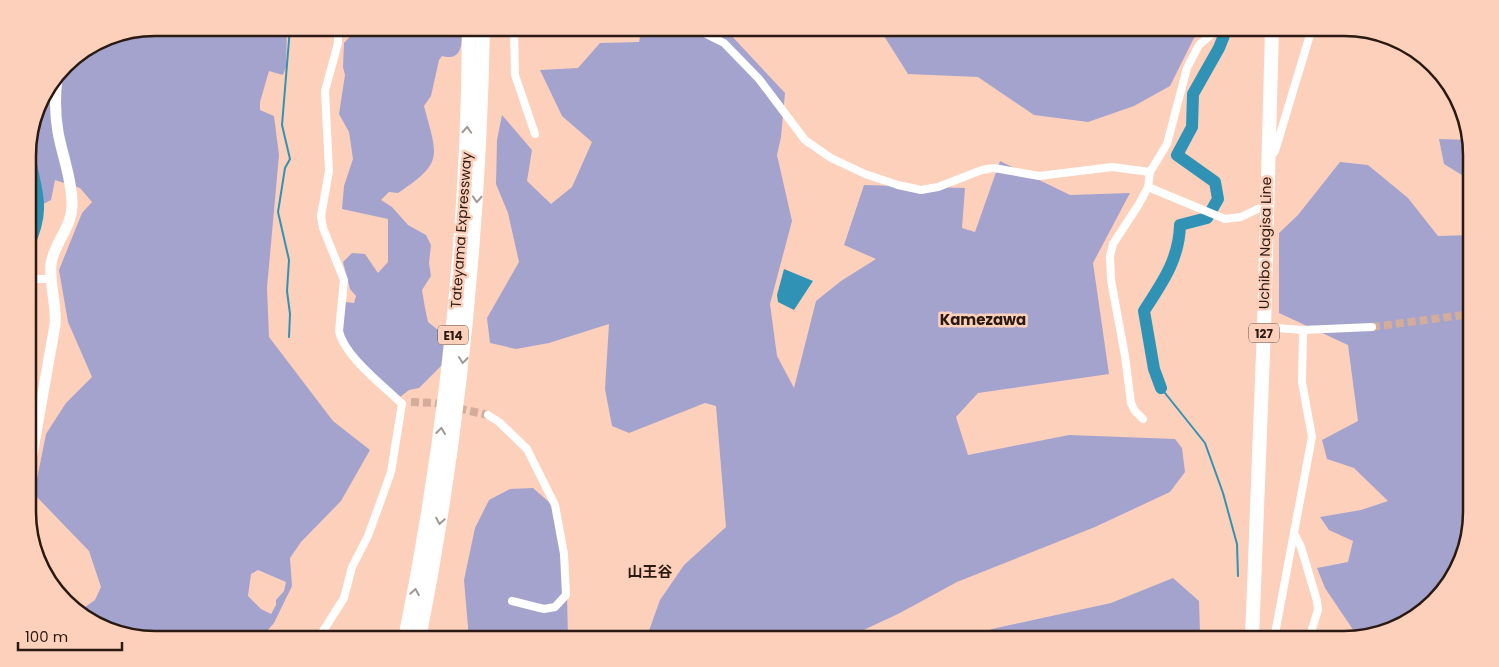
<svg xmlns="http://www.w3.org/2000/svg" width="1499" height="667" viewBox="0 0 1499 667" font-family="Poppins,'Noto Sans JP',sans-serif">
	<rect width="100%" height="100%" fill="#fdd0bc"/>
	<!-- green -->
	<g fill="#a4a3ce" fill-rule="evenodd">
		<path d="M155 28H287L286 67 283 75 269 71 260 102V110L274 116 279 155 267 288 269 337 333 421 370 450 341 501 301 542 290 558 292 586 274 623 260 639H155L107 630 81 610 95 600 101 587 89 551 34 494 46 434 66 403 92 377 68 322 59 270 82 213 92 202 80 188 55 180 51 200 28 212V147L41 98 71 59 107 37ZM258 570 286 582 284 591 276 600V605L271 614 261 609 248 596 251 574Z"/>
		<path d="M358 28H462C462 42 463 62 442 56L439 60 431 96 424 106C437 156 445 162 398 193L389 192 381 200 392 207 408 225 426 235 431 245 429 263 431 276 422 290 425 308 428 322 443 334 447 344 442 365 419 388 409 390 400 397 346 351 341 322 346 302 354 303 356 296 350 289 343 262 352 253 365 254 378 273 388 262V219L342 209 344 186 353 159 349 132 339 114 345 75 343 67 344 43Z"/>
		<polygon points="642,28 730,28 728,32 785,93 781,137 777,155 792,221 770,304 777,356 794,388 816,301 841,281 876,259 844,245 864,185 965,188 962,228 975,232 1000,161 1070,195 1130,193 1093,263 1109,374 978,393 956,417 968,455 1069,435 1175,439 1182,448 1185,472 1170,492 1095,527 957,582 898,614 844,639 646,639 660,600 684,565 726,527 716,406 705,403 629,433 612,426 605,389 609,324 549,343 516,349 490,343 487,318 519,262 508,213 496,184 497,140 502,115 532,150 527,181 551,204 572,187 592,142 562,116 540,70 578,68 600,43 639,42"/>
		<polygon points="879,28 1191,28 1195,36 1170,86 1134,106 1088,122 1034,115 978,77 908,74"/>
		<polygon points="1439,139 1470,140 1470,180 1444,164"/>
		<polygon points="1340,162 1368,165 1408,198 1438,236 1471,235 1471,512 1462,560 1421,613 1358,637 1325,588 1317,568 1348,562 1353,541 1329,530 1320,517 1361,510 1388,501 1354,468 1327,459 1322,440 1358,421 1348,345 1279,313 1279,233 1298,215"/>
		<polygon points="533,488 557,509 566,552 568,639 469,639 464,580 475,528 489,500 510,489"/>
		<polygon points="1173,578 1199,601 1200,632 1173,639 971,639 992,629 1111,603"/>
	</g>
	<!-- water -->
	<polygon fill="#3093b5" points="784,269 813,281 794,310 778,302 777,295"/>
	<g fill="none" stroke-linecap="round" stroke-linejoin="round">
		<!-- stream -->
		<g stroke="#3093b5" stroke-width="2">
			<polyline points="289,337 290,314 287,291 289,260 278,212 285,168 290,159 282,125 290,28"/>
			<polyline points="1161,388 1205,443 1223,493 1237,544 1238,576"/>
		</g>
		<!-- river -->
		<g stroke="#3093b5" stroke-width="12">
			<path d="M28 146C33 189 48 203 28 246"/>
			<path d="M1161 388 1154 369 1144 311C1162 283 1179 260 1180 225L1207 218 1218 199 1215 182 1177 155 1192 127 1193 94 1219 48 1227 28"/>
		</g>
		<!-- street-tunnel -->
		<g stroke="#d3ac9a" stroke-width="8" stroke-dasharray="8 4" stroke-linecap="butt">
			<polyline points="1372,327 1471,314"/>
			<polyline points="411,402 434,403 488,415"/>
		</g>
		<!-- street -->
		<g stroke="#fff" stroke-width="8">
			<path d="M338 28V43L325 91 329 171 321 216 323 228 344 280 339 331C344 356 384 386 402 404"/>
			<polyline points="514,28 515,75 535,134"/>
			<polyline points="694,28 724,43 759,79 805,140 831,158 865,174 898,185 921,190 938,187 982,170 994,168 1039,176 1112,167 1150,172"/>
			<polyline points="1270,158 1275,151 1312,28"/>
			<polyline points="1148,187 1225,219 1241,217 1266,205"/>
			<polyline points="28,279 50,279"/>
			<polyline points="1264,327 1303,330 1372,327"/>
			<polyline points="488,415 499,422 527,449 555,505 564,554 566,595 555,607 544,609 512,601"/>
			<polyline points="1143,419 1135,411 1131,403 1125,356 1111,280 1110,256 1113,244 1139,204 1148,187 1150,172 1167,144 1187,68 1199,45 1213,33 1215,28"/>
			<polyline points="1294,533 1301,547 1317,601 1318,610 1309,639"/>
			<polyline points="318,639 344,598 352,567 368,536 385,489 391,472 402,404"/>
			<polyline points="1274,639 1312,437 1302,382 1303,330"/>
		</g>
		<!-- secondary -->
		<path stroke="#fff" stroke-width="11" d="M28 462 32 455 55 325C57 304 49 285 51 264 54 242 73 227 72 203 72 179 62 155 58 132 55 115 55 95 57 78"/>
		<!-- highway -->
		<g stroke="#fff" stroke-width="14">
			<path d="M405 639C446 437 468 234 469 28"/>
			<path d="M419 639C459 437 479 233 483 28"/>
			<polyline points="1252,639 1264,327 1272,28"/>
		</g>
	</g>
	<!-- one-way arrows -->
	<defs><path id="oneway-chevron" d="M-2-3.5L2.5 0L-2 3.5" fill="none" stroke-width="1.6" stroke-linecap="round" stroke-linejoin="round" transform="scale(1.25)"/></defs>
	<g stroke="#9f9894">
		<use href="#oneway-chevron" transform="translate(467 130) rotate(-87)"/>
		<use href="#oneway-chevron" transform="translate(477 199) rotate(93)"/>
		<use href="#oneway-chevron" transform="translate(463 360) rotate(97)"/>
		<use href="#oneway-chevron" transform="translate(441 431) rotate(-83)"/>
		<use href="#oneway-chevron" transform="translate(440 521) rotate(100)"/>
		<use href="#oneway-chevron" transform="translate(415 592) rotate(-80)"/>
	</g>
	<g text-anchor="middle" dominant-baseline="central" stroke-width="5" stroke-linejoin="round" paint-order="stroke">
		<!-- shield labels -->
		<g fill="#fdd0bc" stroke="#695145" stroke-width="1">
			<rect x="1249" y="323.5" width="30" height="19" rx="4"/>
			<rect x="438" y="325.5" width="30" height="19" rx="4"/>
		</g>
		<g font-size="12" font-weight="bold" fill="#2a1a12">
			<text x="1264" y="333">127</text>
			<text x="453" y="335">E14</text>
		</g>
		<!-- street labels -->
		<g font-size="14" fill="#2a1a12" stroke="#fdd0bc">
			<text transform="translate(461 230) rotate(-86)">Tateyama Expressway</text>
			<text transform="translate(1265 243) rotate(-89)">Uchibo Nagisa Line</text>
		</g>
		<!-- neighbourhood labels -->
		<g font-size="15" font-weight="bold" fill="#2a1a12" stroke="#fdd0bc">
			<text x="983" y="319">Kamezawa</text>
			<text x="650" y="571">山王谷</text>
		</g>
	</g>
	<!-- crop -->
	<path d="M0 0H1499V667H0ZM155 36H1344A119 119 0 0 1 1463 155V512A119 119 0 0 1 1344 631H155A119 119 0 0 1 36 512V155A119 119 0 0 1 155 36Z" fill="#fdd0bc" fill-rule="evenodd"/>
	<path fill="none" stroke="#2a1a12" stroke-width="2.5" d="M155 36H1344A119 119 0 0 1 1463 155V512A119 119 0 0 1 1344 631H155A119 119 0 0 1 36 512V155A119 119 0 0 1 155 36Z"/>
	<!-- scale -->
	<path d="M18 642v8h104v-8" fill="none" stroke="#2a1a12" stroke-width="2.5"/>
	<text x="25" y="642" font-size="15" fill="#2a1a12" stroke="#fdd0bc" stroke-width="4" paint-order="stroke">100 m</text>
</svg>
